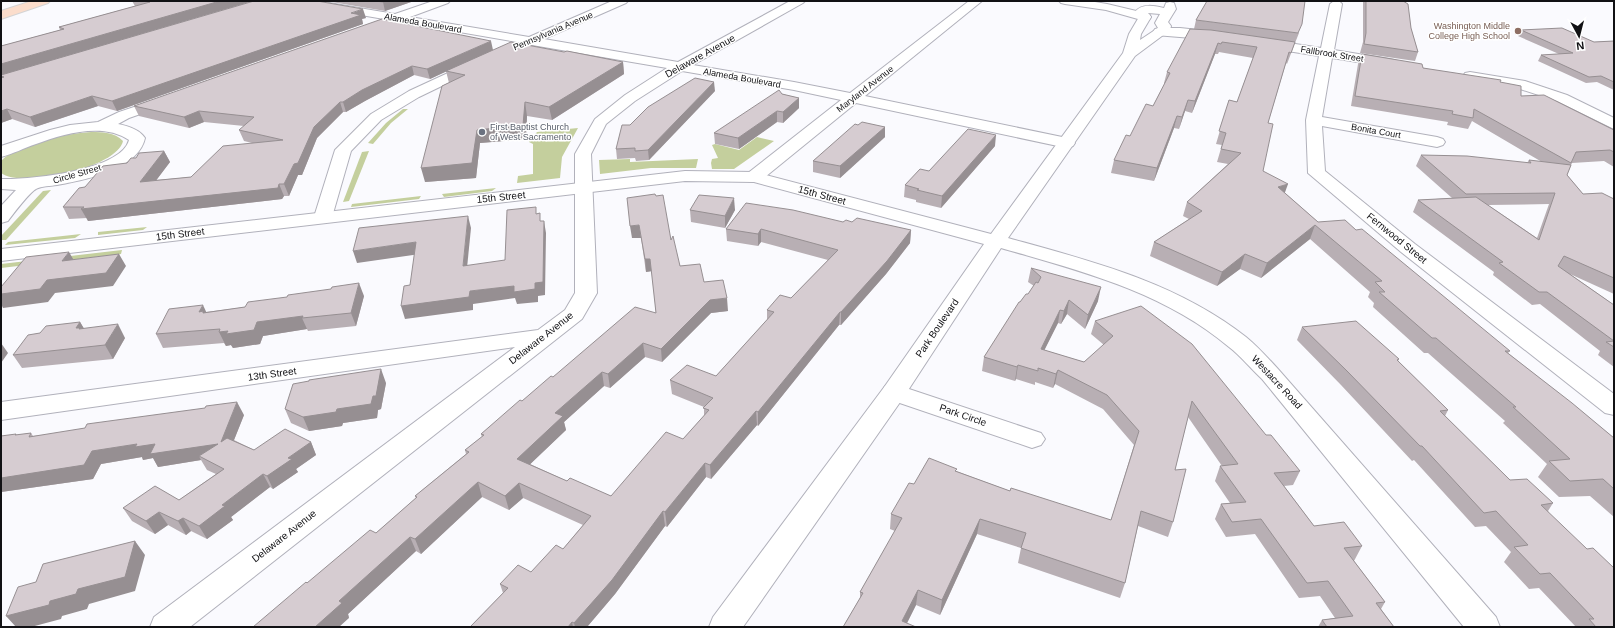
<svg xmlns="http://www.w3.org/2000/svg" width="1615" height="628" viewBox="0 0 1615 628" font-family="Helvetica,sans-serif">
	<rect width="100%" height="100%" fill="#fafafe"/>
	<!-- green -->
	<g fill="#c4cf9d">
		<polygon points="403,109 408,109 391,123 373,144 368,143 386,123"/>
		<polygon points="578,128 562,157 560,178 517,183 518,176 533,174 533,144 529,142 537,132"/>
		<path d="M91 132C103 132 114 132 123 141 117 168 22 189 1 173V161C19 142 65 134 91 132Z"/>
		<polygon points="757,137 774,141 734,169 712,169 711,163 712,159 718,158 712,145 715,144 739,150"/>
		<polygon points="369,151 349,201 343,202 362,152"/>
		<polygon points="630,159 630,162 698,159 696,168 651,168 600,174 599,160"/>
		<polygon points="496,188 492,191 444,197 442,194"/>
		<polygon points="51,190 6,240 1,240 1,236 43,191"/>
		<polygon points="421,196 419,199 351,207 352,204"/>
		<polygon points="147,227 143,230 98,235 98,232"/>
		<polygon points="81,234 75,238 5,245 8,242"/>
		<polygon points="122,250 121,254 1,268 1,264"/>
	</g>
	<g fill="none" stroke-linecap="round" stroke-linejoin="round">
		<defs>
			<g id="minor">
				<polygon points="291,1 317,1 395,14 433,1 450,1 448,3 410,17 529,37 612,1 628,1 626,3 544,39 678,62 790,1 805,1 803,3 693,65 794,82 850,93 969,1 982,1 865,96 1067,138 1073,140 1075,143 1073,146 1067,148 856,103 760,181 754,182 748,181 745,177 748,173 841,100 794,90 682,71 635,101 606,124 591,154 597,293 582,319 190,627 150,627 154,617 515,347 1,420 1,402 538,330 565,310 575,293 575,154 595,119 625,95 667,68 532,45 528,46 523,43 297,4 293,3"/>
				<polygon points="1059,1 1089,1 1107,4 1149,14 1151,17 1149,20 1145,21 1106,10 1065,4 1061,3"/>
				<polygon points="1334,1 1340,2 1342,4 1334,50 1389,59 1394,60 1396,63 1394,66 1389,67 1332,58 1322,117 1437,137 1443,139 1445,142 1443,145 1437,147 1322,126 1325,171 1415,244 1614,394 1614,415 1605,413 1401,252 1308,173 1306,120 1319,56 1263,47 1258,46 1257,43 1258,40 1263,39 1321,48 1330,4"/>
				<polygon points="1159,28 1180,28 1217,32 1221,33 1223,36 1221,39 1217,40 1155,35 1153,32 1155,29"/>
				<polygon points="474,61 479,62 481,65 479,68 419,97 381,120 351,151 332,217 330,221 323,223 316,221 314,217 335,150 371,114 409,91"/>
				<polygon points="1470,72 1525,81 1567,95 1614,118 1614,129 1557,101 1517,88 1465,79 1463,76 1465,73"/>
				<path d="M164 97 169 98 171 101 169 104 129 118 118 124C128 126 139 129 145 138 138 170 85 180 57 185 52 186 41 186 36 189 30 192 13 214 8 221L1 223V206L16 190 1 189V179C28 180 121 171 129 140 103 122 63 134 36 144 24 148 13 154 1 157V146L50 130 70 125 98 122 119 112Z"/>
				<polygon points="894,384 1041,433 1045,439 1041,445 1032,448 885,398 882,392 885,386"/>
			</g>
			<path id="tertiary" d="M1170 2 1174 3 1176 9 1168 22 1171 26 1170 30 1135 56 1008 238C1091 261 1176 282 1246 337 1257 346 1268 358 1278 369L1496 617 1500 627H1464L1262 379C1251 369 1241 356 1229 347 1164 292 1081 271 1001 248L903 398 743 627H709L713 617 885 386 984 244 754 182 685 181 1 261V249L685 171 754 172 991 234 1123 53 1129 34 1139 17 1135 12C1142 3 1155 6 1164 8L1166 3ZM1148 13 1160 14 1155 23 1158 28 1140 40 1141 34 1151 17Z"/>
			<polygon id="primary" points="32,1 50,1 48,3 1,19 1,11"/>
		</defs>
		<!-- minor casing -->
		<use href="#minor" stroke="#b1b1bb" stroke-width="2"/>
		<!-- tertiary casing -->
		<use href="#tertiary" stroke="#b1b1bb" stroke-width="2"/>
		<!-- primary casing -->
		<use href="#primary" stroke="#d4d4d5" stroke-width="2"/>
		<!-- minor -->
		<use href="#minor" fill="#fff" fill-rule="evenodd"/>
		<!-- tertiary -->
		<use href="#tertiary" fill="#fff" fill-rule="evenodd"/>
		<!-- primary -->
		<use href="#primary" fill="#fbddcc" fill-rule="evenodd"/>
	</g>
	<!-- wall -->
	<g fill="#b8afb4" fill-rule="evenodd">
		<polygon points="132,1 253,1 135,36 366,18 362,19 363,24 117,111 98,106 35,127 12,119 1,123 1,46 60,30 59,27 135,6"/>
		<polygon points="326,1 414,1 385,11"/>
		<polygon points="1363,1 1403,1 1418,52 1415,61 1360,53 1363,42"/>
		<polygon points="1196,20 1299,33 1295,43 1287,64 1286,63 1268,123 1263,171 1285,193 1318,222 1510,351 1508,353 1614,438 1614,517 1590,496 1559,497 1538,477 1547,464 1503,423 1505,421 1428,353 1424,353 1373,307 1374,303 1368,297 1370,292 1310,239 1261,278 1240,269 1217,286 1150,256 1154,242 1189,219 1183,216 1187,202 1228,164 1217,162 1222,145 1216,144 1229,100 1237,102 1253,58 1219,52 1218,54 1215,54 1192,113 1185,111 1179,129 1174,128 1154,181 1111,173 1114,160 1130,136 1153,106 1165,83 1164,83 1167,72 1198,29 1194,29"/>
		<polygon points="1521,30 1594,42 1614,41 1614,90 1597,82 1586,83 1538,61 1541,55 1559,54 1518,36"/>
		<polygon points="493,50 564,52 623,62 624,74 552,120 527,116 526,139 480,143 476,178 425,182 449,83 446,71 430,79 414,75 365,101 346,112 343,112 317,138 302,175 298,175 289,196 284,196 282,199 88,221 87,218 69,219 63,207 85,187 127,163 136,158 164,151 170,162 156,180 191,177 252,143 244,141 239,130 244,126 204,122 189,128 139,116 134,106"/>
		<path d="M1362 54 1423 68 1500 82 1521 96 1614 130V167L1604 161 1572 163 1567 175 1583 194 1614 199V294L1570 274 1614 305V367L1598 355 1600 351 1540 304 1532 305 1493 275 1494 272 1413 212 1418 200 1452 198 1416 166 1421 155 1527 163 1529 160 1542 162 1472 121 1468 129 1447 125 1448 122 1351 106 1358 64ZM1549 204 1537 238 1488 205Z"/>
		<polygon points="715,91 649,160 636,161 635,158 617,159 616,149 630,125"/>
		<polygon points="782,94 799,98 799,108 783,123 777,122 739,149 715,144 714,133"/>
		<polygon points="858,125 885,127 885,137 840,178 813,172 813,161"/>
		<polygon points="995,146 941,208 916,202 916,200 904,197 905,185 929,171"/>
		<polygon points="656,196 680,266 704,282 728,311 711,313 662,362 645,357 610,388 604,386 564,422 566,430 530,464 567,481 611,496 683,439 704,416 704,407 672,394 670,380 716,376 767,320 767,310 791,298 828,260 761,242 758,246 727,241 726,229 852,222 911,230 910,243 886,274 841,325 839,325 758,426 757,425 711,479 706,477 667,527 665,526 615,594 587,627 470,627 503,593 500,584 531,572 563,549 583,525 523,498 509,510 482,497 421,554 416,551 348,614 349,618 307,583 376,533 416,498 415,496 466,454 465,450 482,437 481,434 522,401 553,377 656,313 652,271 646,272 641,238 632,238"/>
		<polygon points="690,210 735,210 725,228 691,222"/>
		<polygon points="1031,268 1098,301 1085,329 1067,314 1061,324 1058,323 1044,350 1084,362 1104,345 1091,334 1095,321 1266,435 1300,471 1293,485 1284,486 1314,526 1362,546 1354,561 1385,602 1381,609 1394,627 1318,627 1322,620 1335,618 1320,596 1299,598 1255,534 1226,537 1215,519 1221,504 1230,503 1215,481 1220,466 1222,466 1188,417 1175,470 1173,522 1168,537 1138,526 1125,583 1120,598 1018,563 1021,548 977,534 940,615 916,605 907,623 843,627 860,598 860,592 895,531 890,529 891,514 914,484 956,471 1010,491 1111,520 1134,445 1103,409 1055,384 1053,388 1035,382 1035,385 1016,379 1015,381 982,371 984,357 1020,302 1028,294 1034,286 1028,282"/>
		<polygon points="364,296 356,326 308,331 307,329 263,336 260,344 233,348 231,345 226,346 224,343 163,348 156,334 206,312 245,307"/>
		<polygon points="80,322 84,329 125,338 113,359 22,368 13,355 40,333"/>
		<polygon points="1302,327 1399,359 1398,361 1448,410 1445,416 1510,480 1553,503 1548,511 1614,627 1576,627 1539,588 1529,589 1504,562 1511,552 1486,526 1475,527 1414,460 1412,461 1341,385 1297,340"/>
		<polygon points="309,381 386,383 381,409 378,410 377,418 343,423 342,426 309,431 291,423 285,409"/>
		<polygon points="244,415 234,440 254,450 311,442 316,455 296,469 298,472 273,489 270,487 231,517 233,520 207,539 191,531 186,535 168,525 155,534 132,521 123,508 179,500 216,474 207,470 201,460 158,467 153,458 143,460 142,457 101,464 93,479 1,492 16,434 17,435 31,433 33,436"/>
	</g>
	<!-- shaded-wall -->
	<g fill="#968f92">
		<polygon points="220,1 253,1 1,75 1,64"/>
		<polygon points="387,1 414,1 385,11 383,2"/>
		<polygon points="363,9 366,18 362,19 363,24 117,111 112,101"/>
		<polygon points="491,41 493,50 430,79 427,69"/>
		<polygon points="1218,43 1215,54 1192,113 1195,101"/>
		<polygon points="623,62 624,74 552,120 549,107"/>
		<polygon points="412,66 414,75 365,101 346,112 343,102 362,90"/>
		<polygon points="714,82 715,91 649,160 648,150"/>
		<polygon points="92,96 98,106 35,127 30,117"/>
		<polygon points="799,98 799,108 783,123 783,112"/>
		<polygon points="1188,100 1185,111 1179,129 1182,117"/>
		<polygon points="340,102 343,112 317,138 302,175 298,175 289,196 284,184 294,164 314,127"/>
		<polygon points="525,102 527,116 526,139 480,143 476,178 425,182 421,168 477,130"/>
		<polygon points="7,109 12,119 1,123 1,111"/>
		<polygon points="199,111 204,122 189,128 184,117"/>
		<polygon points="777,111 777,122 739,149 738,138"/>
		<polygon points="1177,116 1174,128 1154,181 1157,168"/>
		<polygon points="885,127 885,137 840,178 840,166"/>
		<polygon points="996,135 995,146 941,208 942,196"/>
		<polygon points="164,151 170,162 146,194 140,182"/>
		<polygon points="279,184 284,196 282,199 88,221 81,209"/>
		<polygon points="1288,184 1283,198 1278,187"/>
		<polygon points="734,198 735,210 725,228 725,216"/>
		<polygon points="468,216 471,228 466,278 463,266"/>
		<polygon points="544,221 546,233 545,295 538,296 538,302 517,304 515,298 473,304 473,310 405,319 401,306 470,291 535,283"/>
		<polygon points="639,225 641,238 632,238 630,226"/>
		<polygon points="1315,225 1310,239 1261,278 1267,263"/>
		<polygon points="761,229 761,242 758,246 758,234"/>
		<polygon points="911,230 910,243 886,274 841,325 841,312"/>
		<polygon points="416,242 420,254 357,263 353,251"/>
		<polygon points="69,252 76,264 62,261"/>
		<polygon points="119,254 126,266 113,286 55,293 48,302 3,308 1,304 1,294 47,280"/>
		<polygon points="1245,254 1240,269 1217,286 1222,272"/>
		<polygon points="645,259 650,259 652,271 646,272"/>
		<polygon points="359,283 364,296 356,326 351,313"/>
		<polygon points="1101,287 1098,301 1085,329 1088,315"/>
		<polygon points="727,298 728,311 711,313 662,362 661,349 710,300"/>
		<polygon points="1069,300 1067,314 1061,324 1064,311"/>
		<polygon points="203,305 209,318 199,312"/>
		<polygon points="1060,310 1058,323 1038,363 1041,349"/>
		<polygon points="840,312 839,325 758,426 758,412"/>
		<polygon points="303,316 302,318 307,329 263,336 260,344 233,348 231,345 226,346 219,332 228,331 257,322"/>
		<polygon points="80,322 88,335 76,328"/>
		<polygon points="118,324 125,338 113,359 105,345"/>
		<polygon points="1,343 8,353 1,363"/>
		<polygon points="643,343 645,357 610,388 608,374"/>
		<polygon points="1018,365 1016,379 1015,381 1017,367"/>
		<polygon points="381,369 386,383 381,409 378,410 377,418 343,423 342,426 309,431 303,417 337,409 373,396"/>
		<polygon points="1058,370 1055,384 1053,388 1056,374"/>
		<polygon points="602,372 604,386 564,422 566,430 521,473 517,459 555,413"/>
		<polygon points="237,402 244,415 228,455 221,442"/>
		<polygon points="756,411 757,425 711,479 710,465"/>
		<polygon points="311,442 316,455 296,469 298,472 273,489 267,476 288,458"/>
		<polygon points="137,444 218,444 199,456 201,460 158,467 153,458 143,460 142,457 101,464 93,479 1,492 1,478 92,451"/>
		<polygon points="705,463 706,477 667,527 665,512"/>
		<polygon points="263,474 270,487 231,517 233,520 207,539 199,526 222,505"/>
		<polygon points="478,482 482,497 421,554 415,539"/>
		<polygon points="519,483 523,498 509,510 505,496"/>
		<polygon points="663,511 665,526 615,594 587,627 575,627 574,623"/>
		<polygon points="159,512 168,525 155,534 146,521"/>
		<polygon points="183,518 191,531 186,535 178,521"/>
		<polygon points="980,519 977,534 940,615 942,600"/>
		<polygon points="410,537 416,551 348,614 349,618 339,627 315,627 339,601"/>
		<polygon points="135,541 145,555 135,591 89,604 87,609 62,616 61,619 31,627 16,627 6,616 50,601 78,589"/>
		<polygon points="918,590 916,605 905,627 902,621"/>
		<polygon points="572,622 573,627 568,627"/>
	</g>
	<!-- building -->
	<g fill="#d6ccd1" stroke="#968f92">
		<polygon points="144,1 220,1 1,64 1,46 64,29 59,27 150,2"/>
		<polygon points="254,1 317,1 363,9 351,13 361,15 112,101 92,96 30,117 7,109 1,111 1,78 4,77 1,76 1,75"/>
		<polygon points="375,1 387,1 383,2"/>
		<polygon points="1207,1 1305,1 1302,24 1298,33 1196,20"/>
		<polygon points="1366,1 1403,1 1408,4 1411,28 1418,52 1364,44 1366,33"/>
		<polygon points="382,19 491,41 427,69 412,66 362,90 343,102 340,102 314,127 298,163 294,164 284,184 279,184 278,188 81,209 84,207 63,207 79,188 85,187 103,166 127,163 131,158 136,158 139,153 164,151 140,182 191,177 223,146 283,140 239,130 254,117 199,111 184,117 134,106"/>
		<polygon points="1562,28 1594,42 1614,41 1614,82 1601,76 1589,77 1541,55 1573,53 1521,30"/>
		<polygon points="1190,29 1211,30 1295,42 1291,53 1289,52 1268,123 1273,124 1263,171 1288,184 1278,187 1318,222 1345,220 1356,230 1362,229 1510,351 1505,351 1572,403 1614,438 1614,489 1603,479 1570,481 1549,461 1570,459 1513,407 1516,407 1436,338 1432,338 1379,292 1385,292 1375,282 1382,281 1315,225 1267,263 1245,254 1222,272 1154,242 1202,211 1187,202 1241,153 1221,149 1226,133 1219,131 1229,100 1237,102 1257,47 1222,42 1221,44 1218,43 1195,101 1188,100 1182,117 1177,116 1157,168 1114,160 1126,135 1130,136 1146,104 1153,106 1170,73 1167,72"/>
		<polygon points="511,42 564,52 567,51 623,62 549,107 525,102 523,125 477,130 472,163 421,168 442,86 465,75 446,71"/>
		<polygon points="1362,54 1422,64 1423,68 1501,80 1500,82 1521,86 1521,96 1544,95 1614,130 1614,152 1610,150 1576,152 1571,163 1474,109 1473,118 1452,114 1453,111 1355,96"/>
		<polygon points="695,78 714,82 648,150 635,151 635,148 616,149 622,125 630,125 648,107"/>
		<polygon points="779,90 782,94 799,98 783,112 777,111 738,138 714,133"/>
		<polygon points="862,122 885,127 840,166 813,161 855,124 858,125"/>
		<polygon points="968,129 996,135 942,196 917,190 919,189 905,185 920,169 929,171"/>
		<polygon points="1421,155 1467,156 1531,163 1529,160 1571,165 1567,175 1583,194 1602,193 1614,199 1614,278 1564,256 1558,266 1614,305 1614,347 1606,342 1614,341 1547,292 1539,292 1499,263 1503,262 1418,200 1476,197 1539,240 1555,193 1466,194"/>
		<polygon points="655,194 656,196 663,195 671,240 673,236 680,266 700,264 704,282 723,280 727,298 710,300 661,349 643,343 608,374 602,372 555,413 563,416 517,459 567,481 570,478 611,496 666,432 683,439 709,410 703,408 713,398 670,380 687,365 716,376 774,312 767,310 780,295 791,298 838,250 761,229 758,234 726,229 746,203 793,210 843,222 846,220 852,222 857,218 911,230 887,261 841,312 840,312 758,412 756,411 710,465 705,463 665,512 663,511 612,580 574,623 572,622 568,627 470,627 508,588 500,584 518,565 531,572 556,545 563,549 591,516 519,483 505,496 478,482 415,539 410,537 339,601 342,603 315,627 253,627 306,582 307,583 370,530 376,533 417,497 415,496 469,452 465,450 484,435 481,434 520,400 522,401 551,376 553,377 635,307 656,313 650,259 645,259 639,225 630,226 627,198"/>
		<polygon points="699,195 734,198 725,216 690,210"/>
		<polygon points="536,207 536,214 540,213 540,221 544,221 543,282 535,283 535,289 514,292 514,286 470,291 469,297 401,306 404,286 410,285 416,242 353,251 359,228 468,216 463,266 505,260 507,210"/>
		<polygon points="69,252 62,261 119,254 106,273 47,280 40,289 1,294 1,287 26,257"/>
		<polygon points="1031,268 1101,287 1088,315 1069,300 1064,311 1060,310 1041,349 1084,362 1113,336 1095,321 1141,306 1192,344 1266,435 1271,435 1300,471 1274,473 1314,526 1344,522 1362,546 1344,548 1385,602 1376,603 1394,627 1327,627 1322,620 1353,616 1328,581 1307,583 1261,519 1232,522 1221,504 1246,502 1220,466 1238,464 1192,401 1175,470 1186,469 1173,522 1141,511 1125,583 1021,548 1026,533 980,519 942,600 918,590 902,621 916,627 843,627 863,593 860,592 902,518 891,514 909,483 914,484 929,458 957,469 955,471 1010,491 1011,488 1111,520 1139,431 1107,395 1058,370 1056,374 1038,368 1038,371 1018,365 1017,367 984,357 1019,302 1020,302 1026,294 1028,294 1036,282 1038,283 1041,277"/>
		<polygon points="359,283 351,313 302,318 303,316 257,322 254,330 226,334 228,331 219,332 220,329 156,334 169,309 203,305 199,312 203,311 203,313 245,307 248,302 287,297 288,295 331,289 332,287"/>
		<polygon points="1356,321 1399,359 1397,360 1448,410 1440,411 1510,480 1527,479 1553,503 1541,505 1587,549 1593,548 1614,568 1614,627 1596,627 1589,619 1594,619 1550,573 1540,574 1514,547 1528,545 1496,511 1484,513 1422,446 1420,446 1347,371 1302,327"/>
		<polygon points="80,322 76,328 80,328 79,329 118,324 105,345 13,355 28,335 40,333 46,326"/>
		<polygon points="381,369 376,396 373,396 371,404 337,409 336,412 303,417 285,409 293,384 309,381 309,380"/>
		<polygon points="237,402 221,442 227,438 254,450 285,429 311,442 288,458 292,459 267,476 263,474 222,505 225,506 199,526 183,518 178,521 159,512 146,521 123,508 155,486 179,500 224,469 199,456 218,444 150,454 155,444 135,447 137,444 92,451 84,465 1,478 1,436 16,434 15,435 31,433 29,437 85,428 87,424 205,408 206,406"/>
		<polygon points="135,541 125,577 78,589 76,594 50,601 49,605 6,616 18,587 36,582 43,564"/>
	</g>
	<!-- markers -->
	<circle fill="#8d6e63" stroke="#fff" stroke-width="1.5" cx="1518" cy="31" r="4"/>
	<circle fill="#6b7280" stroke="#fff" stroke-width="1.5" cx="482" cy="132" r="4"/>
	<g text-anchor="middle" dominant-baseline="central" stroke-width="3" stroke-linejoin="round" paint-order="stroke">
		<!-- far-street labels -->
		<g font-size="9" fill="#111114" stroke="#fff">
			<text transform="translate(423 23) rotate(10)">Alameda Boulevard</text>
			<text transform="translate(553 31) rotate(-23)">Pennsylvania Avenue</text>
			<text transform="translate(1332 54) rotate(9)">Fallbrook Street</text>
			<text transform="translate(742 78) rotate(10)">Alameda Boulevard</text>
			<text transform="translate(865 89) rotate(-38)">Maryland Avenue</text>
			<text transform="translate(1376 131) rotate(10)">Bonita Court</text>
			<text transform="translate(77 174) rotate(-16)">Circle Street</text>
		</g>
		<!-- far-education labels -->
		<g font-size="9" fill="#785e54" stroke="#fff" text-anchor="end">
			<text x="1510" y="26">Washington Middle<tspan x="1510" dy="10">College High School</tspan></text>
		</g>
		<!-- far-worship labels -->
		<g font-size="9" fill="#5b616d" stroke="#fff" text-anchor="start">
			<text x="490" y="127">First Baptist Church<tspan x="490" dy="10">of West Sacramento</tspan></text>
		</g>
		<!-- street labels -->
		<g font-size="10" fill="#111114" stroke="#fff">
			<text transform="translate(700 56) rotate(-29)">Delaware Avenue</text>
			<text transform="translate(822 195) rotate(15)">15th Street</text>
			<text transform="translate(501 197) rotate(-6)">15th Street</text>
			<text transform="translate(180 234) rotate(-7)">15th Street</text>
			<text transform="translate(1397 238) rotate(39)">Fernwood Street</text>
			<text transform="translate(937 328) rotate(-56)">Park Boulevard</text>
			<text transform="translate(541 338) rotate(-38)">Delaware Avenue</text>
			<text transform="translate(272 374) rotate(-8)">13th Street</text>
			<text transform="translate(1277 382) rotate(47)">Westacre Road</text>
			<text transform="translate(963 415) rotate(19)">Park Circle</text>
			<text transform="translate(284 536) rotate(-38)">Delaware Avenue</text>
		</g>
	</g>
	<!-- border -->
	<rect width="1615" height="628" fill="none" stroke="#111114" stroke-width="4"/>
	<!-- north arrow -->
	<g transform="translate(1579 36) rotate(173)" stroke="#ffffff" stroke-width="3" paint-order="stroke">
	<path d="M0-3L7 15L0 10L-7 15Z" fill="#111114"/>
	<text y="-6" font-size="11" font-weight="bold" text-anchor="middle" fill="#111114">N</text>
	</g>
</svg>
